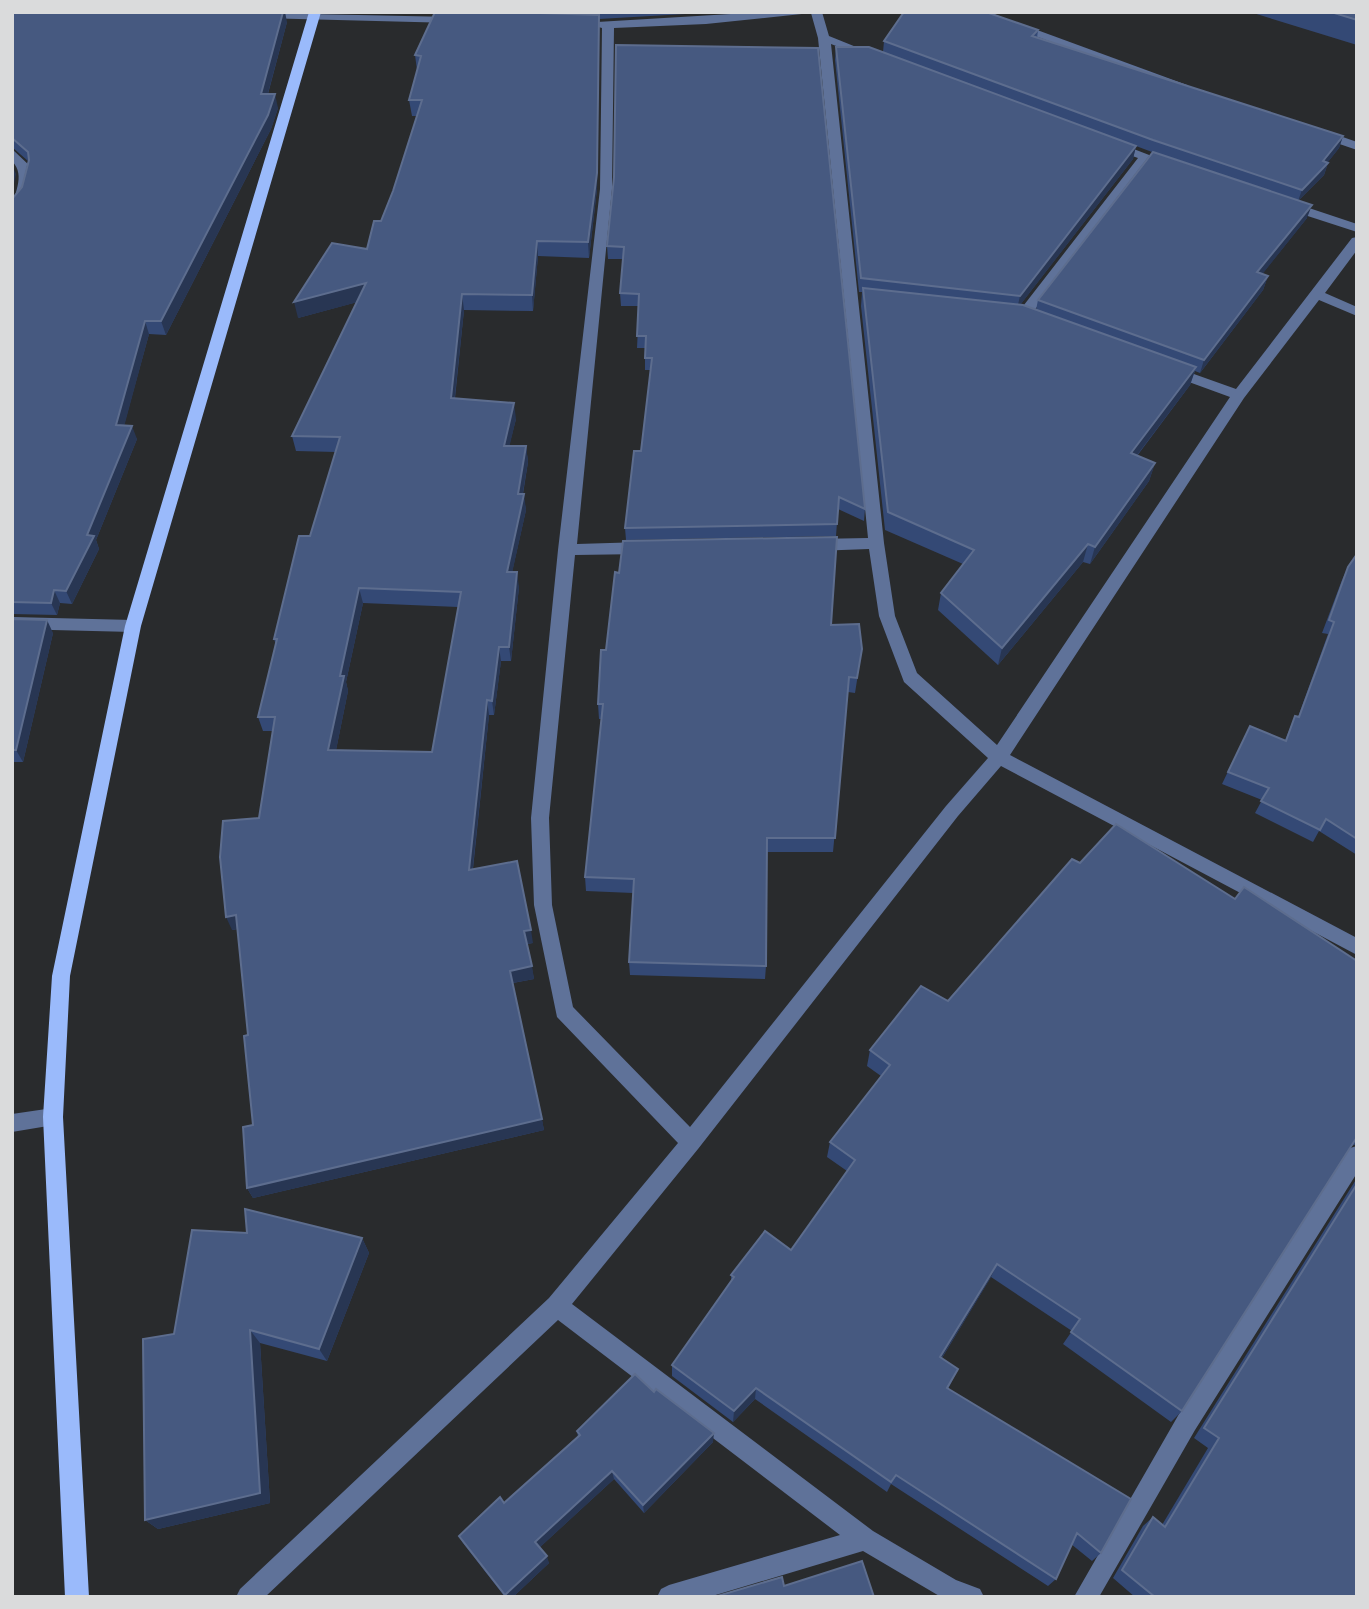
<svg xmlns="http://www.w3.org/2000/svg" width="1369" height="1609" viewBox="0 0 1369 1609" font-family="'Titillium Web',sans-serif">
	<rect width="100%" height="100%" fill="#292b2d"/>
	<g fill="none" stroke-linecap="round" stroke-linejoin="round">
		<!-- minor -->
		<g fill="#5f7299" fill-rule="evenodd">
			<path d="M765 12H822L829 36 876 55 870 59 831 44 884 543 895 616 917 673 997 745 1230 397 1167 374V368H1177L1236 389 1352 238 1357 237V250L1325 293 1357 307V316L1319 300 1244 398 1010 755 1357 938V955L1001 766 958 816 698 1149 572 1304 873 1531 956 1580 980 1589 984 1597H941L863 1551 709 1597H657L661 1589 669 1585 840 1535 558 1320 265 1597H236L240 1589 549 1298 678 1143 557 1017 534 905 531 818 558 550 600 189 602 28 591 25 597 22ZM811 13 818 38 868 538 815 539 807 545 815 551 869 549 879 616 904 682 988 758 946 806 690 1127 573 1007 552 905 549 818 575 555 643 554 651 548 643 542 577 544 612 189 614 28 706 24Z"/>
			<polygon points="970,12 988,12 1187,85 1177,88"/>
			<polygon points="264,13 453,17 459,20 453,23 260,18 258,16"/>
			<polygon points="1320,129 1357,142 1357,150 1316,136 1316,130"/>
			<polygon points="1113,141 1175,165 1169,169 1148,162 1027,320 1017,320 1017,314 1138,158 1109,148 1109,142"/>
			<path d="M12 149 31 167C32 182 27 206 12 213 12 194 27 177 12 161Z"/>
			<polygon points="1288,201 1357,224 1357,232 1283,208 1282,205"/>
			<polygon points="12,617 133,620 141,626 133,632 12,629"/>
			<polygon points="53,1108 60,1110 63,1117 60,1124 12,1132 12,1114"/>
			<polygon points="1357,1146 1357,1173 1195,1430 1099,1597 1074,1597 1179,1414 1350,1148"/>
		</g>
		<!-- major -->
		<polygon fill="#9abafb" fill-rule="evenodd" points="309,12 321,12 141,626 70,976 63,1117 89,1597 65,1597 43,1117 52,976 125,626"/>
	</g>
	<!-- wall -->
	<g fill="#344975" fill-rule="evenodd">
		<polygon points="12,12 287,22 268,94 278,108 271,129 166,335 149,334 124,425 137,439 96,540 99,549 72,604 60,603 57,615 12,614 12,199 22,187 28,161 12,147"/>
		<path d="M435 12H720L599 19 597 189 589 258 538 256 533 311 464 310 455 398 516 419 509 446H526L528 462 523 494 526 510 512 572 519 587 511 661H501L494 715H489L473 869 533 943 527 944 534 979 513 983 544 1130 253 1198 247 1188 253 1125 248 1035 238 929 232 930 259 818 273 731H263L258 717 276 645 274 639 310 536 336 452 296 451 292 436 357 302 298 318 367 249 381 221 393 191 417 116H412L409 100 417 70 415 55ZM363 603 458 607 432 752 336 750 348 691 346 682Z"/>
		<polygon points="1250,12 1357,12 1357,45"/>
		<path d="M1038 30 1037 38 1343 136 1339 148 1327 163H1328L1324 175 1299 200 1307 218 1262 274 1268 276 1263 290 1200 373 1195 371 1190 385 1137 456 1155 463 1149 481 1090 564 1083 562 998 665 938 610 941 593 963 564 885 530 861 306 862 292H859L835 60 836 47 883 52 884 41ZM1136 146 1152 152 1038 300 1036 310 1020 305 1133 159Z"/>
		<polygon points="614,177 865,509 864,521 838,509 836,536 626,540 625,528 641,451 651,370 645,370 645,348 637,348 639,306 621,306 620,293 623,259 608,259 607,246"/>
		<polygon points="1357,554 1357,855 1319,831 1313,842 1255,813 1262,800 1222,784 1250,726 1285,740 1295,716 1298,717 1328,634 1322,633 1342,580 1348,567"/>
		<polygon points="12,619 53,633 23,762 12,762"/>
		<polygon points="831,625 862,649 855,693 848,692 833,852 767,852 766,966 765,979 630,975 629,962 633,893 586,891 585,877 602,719 599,719 598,704"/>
		<polygon points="1080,863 1235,899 1357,961 1357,1144 1351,1146 1182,1411 1171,1422 1063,1344 1072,1331 991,1277 942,1358 958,1369 948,1389 1101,1553 1092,1561 1071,1544 1056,1579 1048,1586 891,1484 887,1492 755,1399 733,1422 672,1376 672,1365 731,1282 731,1275 791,1250 847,1171 827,1157 830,1142 881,1076 867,1066 870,1050 948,1001"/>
		<polygon points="1357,1178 1357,1597 1135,1597 1113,1578 1143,1526 1153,1517 1162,1525 1208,1448 1194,1438"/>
		<polygon points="362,1238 369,1253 327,1361 260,1343 270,1503 158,1529 145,1520 174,1334"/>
		<polygon points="654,1392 713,1442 644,1513 614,1479 540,1547 549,1563 513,1597 505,1597 463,1543 459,1536 504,1503 578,1437 577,1431"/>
	</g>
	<!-- shaded-wall -->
	<g fill="#283653">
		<polygon points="283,12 285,12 287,22 264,108 261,94"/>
		<polygon points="599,15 597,189 589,258 588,242"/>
		<polygon points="275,94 278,108 271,129 166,335 161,321"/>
		<polygon points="1343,136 1339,148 1321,171 1328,163 1324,175 1298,201 1302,190"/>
		<polygon points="1136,146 1133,159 1017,309 1020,296"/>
		<polygon points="12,165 16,174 12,193"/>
		<polygon points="1312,205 1307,218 1253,286 1257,272"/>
		<polygon points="537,241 538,256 533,311 532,295"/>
		<polygon points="1268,276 1263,290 1200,373 1204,360"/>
		<polygon points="366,283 369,299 298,318 294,302"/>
		<polygon points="462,294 464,310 453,413 451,398"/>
		<polygon points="145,321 149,334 121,438 116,425"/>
		<polygon points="1196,367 1190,385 1125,471 1131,453"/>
		<polygon points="514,403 516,419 506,461 504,446"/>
		<polygon points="132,426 137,439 96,540 99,549 72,604 66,591 87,535"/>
		<polygon points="526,446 528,462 520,509 518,494"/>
		<polygon points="1155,463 1149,481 1090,564 1095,547"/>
		<polygon points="524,494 526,510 509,587 507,572"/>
		<polygon points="1088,544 1083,562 998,665 1002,648"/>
		<polygon points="517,572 519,587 511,661 509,647"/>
		<polygon points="359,588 363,603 346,682 348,691 333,765 328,750 340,676"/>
		<polygon points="54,590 60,603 57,615 51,603"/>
		<polygon points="47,620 53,633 23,762 16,750"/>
		<polygon points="499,647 501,661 494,715 492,701"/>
		<polygon points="487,700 489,715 471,884 469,870"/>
		<polygon points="236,915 242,928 232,930 226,917"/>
		<polygon points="531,930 533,943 526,944 524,931"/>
		<polygon points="532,966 534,979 512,983 510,971"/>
		<polygon points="542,1119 544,1130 253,1198 247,1188"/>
		<polygon points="362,1238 369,1253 327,1361 319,1349"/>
		<polygon points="997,1264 991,1277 935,1369 940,1357"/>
		<polygon points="250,1330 260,1343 270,1503 158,1529 145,1520"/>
		<polygon points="756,1388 755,1399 733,1422 734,1411"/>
		<polygon points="714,1433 713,1442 644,1513 643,1505"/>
		<polygon points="612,1471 614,1479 538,1549 535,1542"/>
		<polygon points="547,1556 549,1563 513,1597 506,1597 505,1595"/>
	</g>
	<!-- building -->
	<g fill="#465980" stroke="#5d6d8e" stroke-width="2" fill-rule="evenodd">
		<polygon points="12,12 283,12 261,94 275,94 268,115 161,321 145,321 116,425 132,426 87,535 94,536 66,591 54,590 51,603 12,602 12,199 22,187 29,160 28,152 12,138"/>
		<path d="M435 12H511L599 15 597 173 588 242 537 241 532 295 462 294 451 398 514 403 504 446H526L518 494H524L507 572H517L509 647H499L492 701 487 700 469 870 517 861 531 930 524 931 532 966 510 971 542 1119 247 1188 243 1127 253 1125 244 1036 248 1035 236 915 226 917 220 857 223 821 259 818 275 717H258L277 639H274L299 536H310L340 437 292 436 366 283 294 302 332 243 367 249 374 221H381L393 191 422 100H409L421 56 415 55ZM359 588 461 592 432 752 328 750 344 676H340Z"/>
		<polygon points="904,12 986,12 1038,30 1032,36 1343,136 1323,161 1328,163 1302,190 1153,140 884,41"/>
		<polygon points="1331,12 1357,12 1357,20"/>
		<polygon points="616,45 818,48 865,509 839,497 837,524 625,528 634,451 641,451 652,358 645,358 646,336 637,336 639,294 620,293 624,247 607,246 614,177"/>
		<polygon points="836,47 869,47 1136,146 1020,296 861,278"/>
		<polygon points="1153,152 1312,205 1257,272 1268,276 1204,360 1038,300"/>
		<polygon points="863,288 1023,305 1196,367 1131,453 1155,463 1095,547 1088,544 1002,648 941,593 974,550 888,512"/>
		<polygon points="837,537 831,625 859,624 862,649 857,678 849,677 835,838 767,838 766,966 629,962 634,879 585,877 603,704 598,704 601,650 606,650 615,572 619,573 623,541"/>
		<polygon points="1357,554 1357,839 1326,819 1320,830 1261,801 1269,788 1228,772 1250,726 1286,741 1295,716 1299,717 1334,622 1329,620 1348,567"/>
		<polygon points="12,619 47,620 16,750 12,750"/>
		<polygon points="1116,824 1235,899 1244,887 1357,961 1357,1137 1182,1411 1071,1332 1080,1319 997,1264 940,1357 958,1369 947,1388 1131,1499 1101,1553 1077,1533 1056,1579 896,1475 891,1482 756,1388 734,1411 672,1365 734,1277 731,1275 765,1231 791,1250 855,1160 830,1142 890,1065 870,1050 921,986 948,1001 1072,859 1080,863"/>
		<polygon points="1357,1184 1357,1597 1155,1597 1122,1570 1153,1517 1165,1527 1219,1438 1204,1428"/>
		<polygon points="245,1209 362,1238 319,1349 250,1330 260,1493 145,1520 143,1339 174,1334 192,1230 247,1233"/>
		<polygon points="635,1374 654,1392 656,1389 714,1433 643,1505 612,1471 535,1542 547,1556 505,1595 459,1536 500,1497 504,1503 580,1435 577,1431"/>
		<polygon points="862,1561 874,1597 714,1597 782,1577 784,1586"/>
	</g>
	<!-- border -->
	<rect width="1369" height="1609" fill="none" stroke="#dadbdc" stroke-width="28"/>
</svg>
